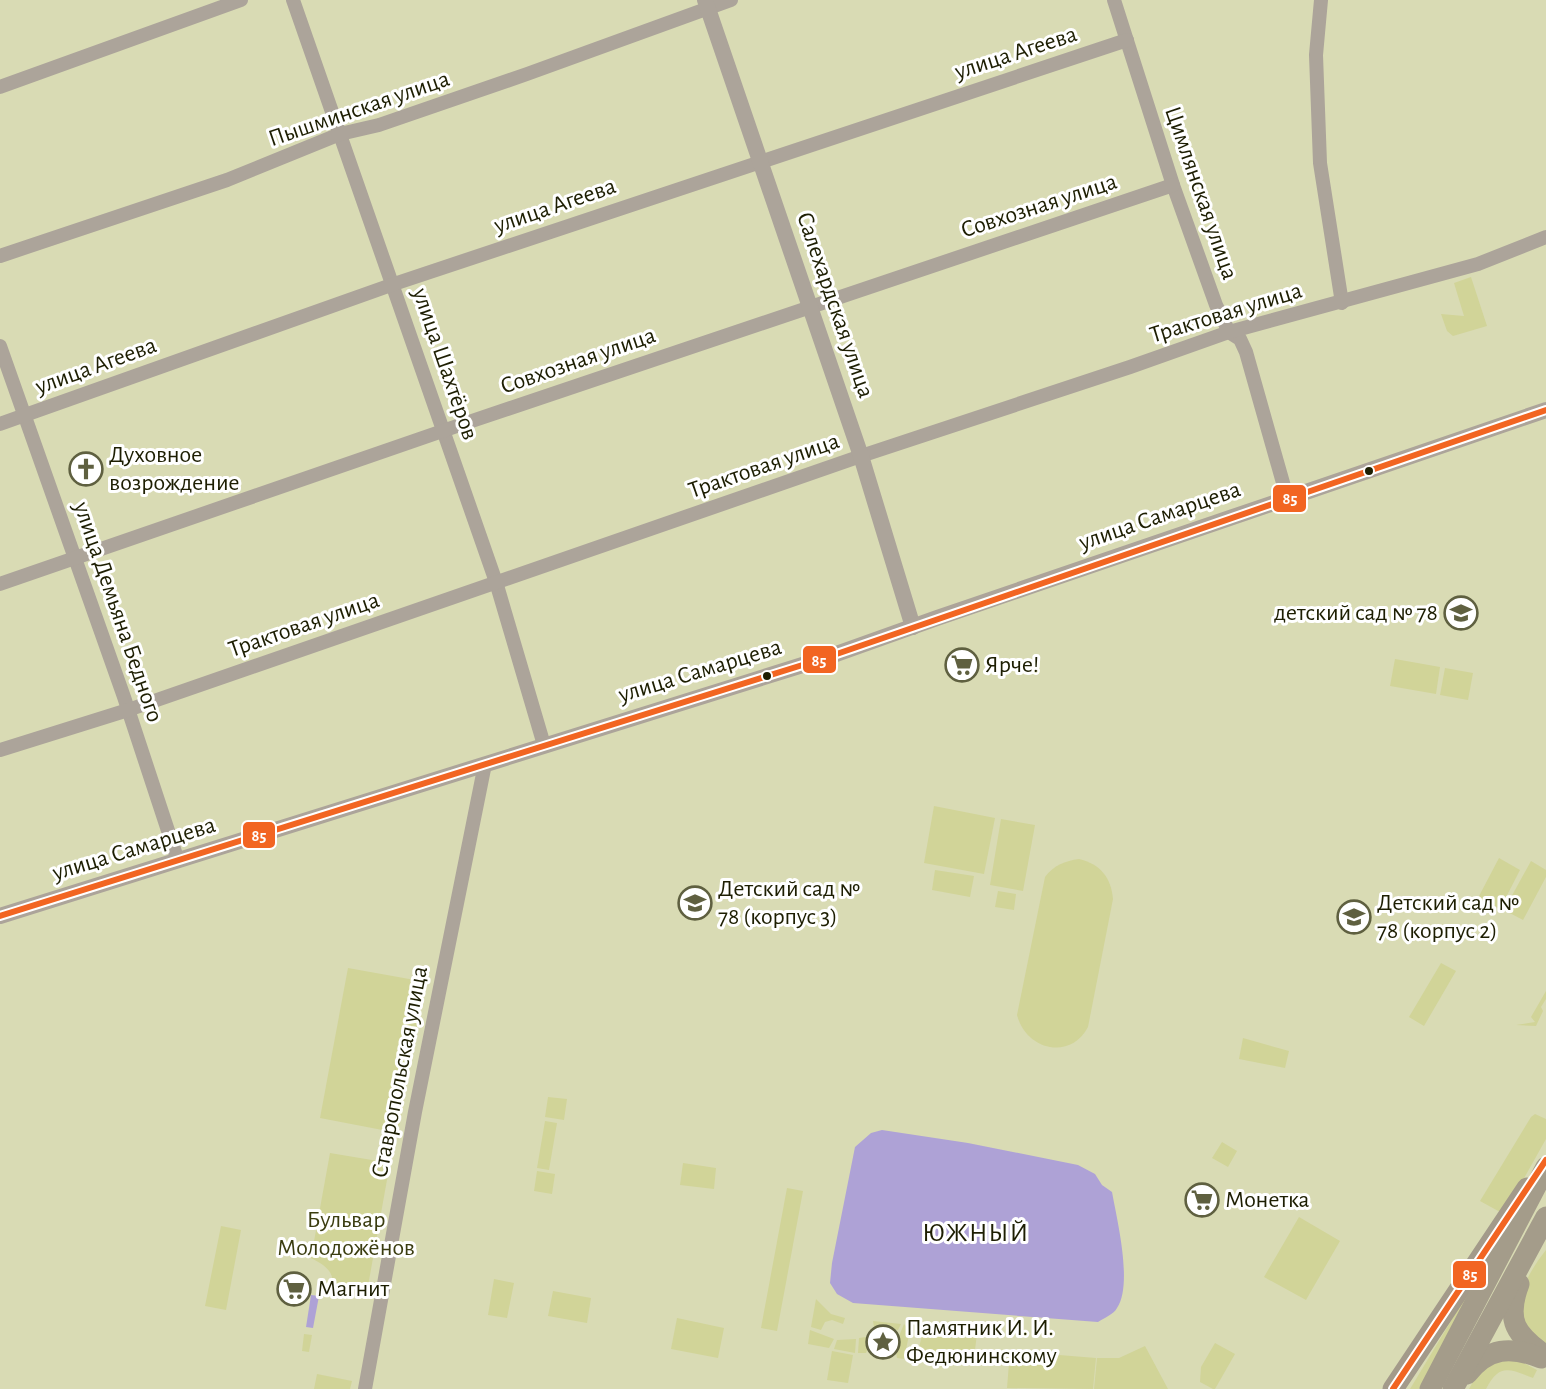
<svg xmlns="http://www.w3.org/2000/svg" width="1546" height="1389" viewBox="0 0 1546 1389" font-family="'Alegreya Sans',sans-serif">
	<rect width="100%" height="100%" fill="#d9dbb4"/>
	<!-- green -->
	<g fill="#d1d498">
		<polygon points="1471,277 1487,326 1453,336 1447,331 1441,314 1464,316 1454,283"/>
		<polygon points="1395,659 1440,667 1436,694 1390,686"/>
		<polygon points="1445,668 1473,673 1468,700 1440,695"/>
		<polygon points="934,806 995,818 984,874 924,863"/>
		<polygon points="1001,819 1035,825 1023,891 990,885"/>
		<polygon points="1499,858 1520,870 1500,909 1478,898"/>
		<path d="M1079 859C1100 864 1111 877 1113 899L1088 1027C1070 1061 1026 1050 1017 1015L1045 877C1054 865 1065 861 1079 859Z"/>
		<polygon points="1531,861 1546,870 1546,877 1523,920 1504,910"/>
		<polygon points="935,870 974,876 970,897 932,890"/>
		<polygon points="998,891 1016,894 1014,910 995,907"/>
		<polygon points="1441,963 1456,971 1424,1026 1409,1017"/>
		<polygon points="348,968 426,982 398,1133 320,1118"/>
		<polygon points="1546,991 1546,999 1541,1007 1543,1011 1536,1026 1516,1025 1535,1022 1531,1017"/>
		<polygon points="1243,1038 1289,1051 1285,1068 1239,1059"/>
		<polygon points="548,1097 567,1099 564,1120 545,1117"/>
		<polygon points="1535,1114 1546,1119 1546,1139 1508,1207 1500,1212 1480,1201 1531,1117"/>
		<polygon points="545,1121 557,1123 549,1170 537,1168"/>
		<polygon points="1222,1142 1237,1151 1228,1167 1212,1158"/>
		<path d="M330 1153 390 1163 368 1286 361 1289 333 1284C333 1269 322 1264 311 1258Z"/>
		<polygon points="683,1163 716,1168 714,1189 680,1185"/>
		<polygon points="537,1171 555,1174 552,1194 534,1191"/>
		<polygon points="787,1188 803,1191 777,1331 761,1328"/>
		<polygon points="1299,1217 1340,1241 1306,1300 1264,1277"/>
		<polygon points="221,1226 241,1230 226,1310 205,1306"/>
		<polygon points="1495,1248 1419,1389 1410,1389"/>
		<path d="M1546 1250V1346C1500 1325 1522 1280 1546 1250Z"/>
		<polygon points="494,1279 514,1283 507,1318 488,1315"/>
		<polygon points="553,1291 591,1298 587,1323 548,1316"/>
		<polygon points="816,1299 831,1314 845,1318 843,1324 832,1320 825,1322 821,1330 811,1327"/>
		<polygon points="677,1318 724,1328 718,1358 671,1349"/>
		<polygon points="873,1321 901,1324 898,1330 874,1327"/>
		<polygon points="904,1324 910,1330 904,1359 897,1358 895,1346"/>
		<polygon points="810,1330 834,1339 829,1348 808,1344"/>
		<polygon points="923,1331 977,1333 974,1359 918,1352"/>
		<polygon points="304,1334 312,1335 309,1352 302,1351"/>
		<polygon points="873,1336 866,1353 858,1353 859,1338"/>
		<polygon points="856,1339 855,1353 834,1349 837,1340"/>
		<polygon points="877,1342 891,1344 893,1357 870,1354"/>
		<polygon points="1215,1343 1235,1354 1215,1389 1213,1389 1200,1382 1201,1367"/>
		<polygon points="1145,1346 1168,1389 1094,1389 1097,1358 1119,1358"/>
		<polygon points="832,1351 853,1355 848,1383 827,1380"/>
		<polygon points="1010,1351 1096,1358 1093,1389 1007,1388"/>
		<path d="M1503 1359 1522 1362 1537 1370 1533 1378C1508 1368 1499 1364 1486 1389H1469C1477 1373 1487 1366 1503 1359Z"/>
		<polygon points="317,1374 352,1381 350,1389 314,1389"/>
	</g>
	<!-- water -->
	<g fill="#aea2d6">
		<path d="M882 1130 968 1143 1078 1165 1095 1174 1102 1185 1112 1192C1117 1220 1133 1284 1117 1308 1114 1314 1104 1318 1098 1322L853 1303 837 1294 830 1283 832 1263 855 1147 871 1133Z"/>
		<polygon points="311,1295 319,1296 313,1328 306,1327"/>
	</g>
	<g fill="none" stroke-linecap="round" stroke-linejoin="round">
		<!-- minor -->
		<g stroke="#aca49a" stroke-width="14">
			<polyline points="293,0 496,582 544,745"/>
			<polyline points="1114,0 1173,185 1216,305 1229,332 1240,339 1246,352 1287,497"/>
			<polyline points="1321,0 1316,55 1320,163 1342,303"/>
			<polyline points="0,87 241,0"/>
			<polyline points="0,256 227,180 340,134 379,125 527,74 731,0"/>
			<polyline points="0,346 124,697 178,861"/>
			<polyline points="0,424 394,284 1127,40"/>
			<polyline points="0,584 457,426 1173,185"/>
			<polyline points="0,750 128,710 861,456 1130,367 1229,332 1478,264 1546,237"/>
			<polyline points="365,1389 415,1112 485,764"/>
		</g>
		<!-- tertiary -->
		<g stroke="#aca49a" stroke-width="16">
			<polyline points="705,0 861,456 913,627"/>
			<polyline points="0,916 825,658 937,618 1546,410"/>
		</g>
		<!-- primary -->
		<polyline stroke="#a39a8a" stroke-width="21" points="1393,1389 1527,1188"/>
		<!-- trunk -->
		<g stroke="#a49c8a" stroke-width="21">
			<path d="M1519 1284C1505 1321 1516 1335 1546 1356"/>
			<path d="M1467 1374C1488 1347 1511 1346 1541 1358"/>
			<polyline points="1430,1389 1546,1167"/>
			<polyline points="1453,1389 1546,1217"/>
		</g>
		<defs>
			<g id="bus-1">
				<polyline points="0,916 825,658 1546,410"/>
				<polyline points="1393,1389 1546,1160"/>
			</g>
		</defs>
		<!-- bus-1 casing -->
		<use href="#bus-1" stroke="#fff" stroke-width="10"/>
		<!-- bus-1 -->
		<use href="#bus-1" stroke="#f26522" stroke-width="6"/>
	</g>
	<!-- icons -->
	<defs>
		<symbol id="church-ring" viewBox="-11 -11 22 22"><circle r="9.5" fill="#fff" stroke="#5f6040" stroke-width="1.5"/><path d="M-1.2-6h2.4v3.5h3.3v2.4h-3.3V6h-2.4V-.1h-3.3v-2.4h3.3Z" fill="#5f6040"/></symbol>
		<symbol id="school-ring" viewBox="-11 -11 22 22"><circle r="9.5" fill="#fff" stroke="#5f6040" stroke-width="1.5"/><path d="M0-5L7-2L0 1L-7-2ZM-4 1L0 2.5L4 1V4Q0 6-4 4Z" fill="#5f6040"/></symbol>
		<symbol id="supermarket-ring" viewBox="-11 -11 22 22"><circle r="9.5" fill="#fff" stroke="#5f6040" stroke-width="1.5"/><path d="M-6-5.5h2.5l.6 2H6L4.5 2H-2.5L-4.4-4H-6ZM-1.5 3.2a1.3 1.3 0 1 0 .1 0ZM3 3.2a1.3 1.3 0 1 0 .1 0Z" fill="#5f6040"/></symbol>
		<symbol id="sight-ring" viewBox="-11 -11 22 22"><circle r="9.5" fill="#fff" stroke="#5f6040" stroke-width="1.5"/><path d="M0-6L1.8-2.2L6-1.7L2.9 1.2L3.7 5.4L0 3.3L-3.7 5.4L-2.9 1.2L-6-1.7L-1.8-2.2Z" fill="#5f6040"/></symbol>
	</defs>
	<g fill-rule="evenodd">
		<use href="#church-ring" x="67" y="450" width="38" height="38"/>
		<use href="#school-ring" x="1442" y="594" width="38" height="38"/>
		<use href="#supermarket-ring" x="943" y="646" width="38" height="38"/>
		<use href="#school-ring" x="676" y="884" width="38" height="38"/>
		<use href="#school-ring" x="1335" y="898" width="38" height="38"/>
		<use href="#supermarket-ring" x="1183" y="1181" width="38" height="38"/>
		<use href="#supermarket-ring" x="275" y="1270" width="38" height="38"/>
		<use href="#sight-ring" x="864" y="1323" width="38" height="38"/>
	</g>
	<!-- markers -->
	<g fill="#1d1e02" stroke="#fff" stroke-width="2">
		<circle cx="1369" cy="471" r="5"/>
		<circle cx="767" cy="676" r="5"/>
	</g>
	<g text-anchor="middle" dominant-baseline="central" stroke-width="6" stroke-linejoin="round" paint-order="stroke">
		<!-- street labels -->
		<g font-size="24" fill="#1d1e02" stroke="#fff">
			<text transform="translate(1016 53) rotate(-18)">улица Агеева</text>
			<text transform="translate(359 109) rotate(-19)">Пышминская улица</text>
			<text transform="translate(1201 193) rotate(71)">Цимлянская улица</text>
			<text transform="translate(555 206) rotate(-19)">улица Агеева</text>
			<text transform="translate(1039 206) rotate(-18)">Совхозная улица</text>
			<text transform="translate(835 305) rotate(71)">Салехардская улица</text>
			<text transform="translate(1226 313) rotate(-17)">Трактовая улица</text>
			<text transform="translate(578 361) rotate(-19)">Совхозная улица</text>
			<text transform="translate(445 364) rotate(71)">улица Шахтёров</text>
			<text transform="translate(96 366) rotate(-20)">улица Агеева</text>
			<text transform="translate(764 466) rotate(-19)">Трактовая улица</text>
			<text transform="translate(1160 516) rotate(-19)">улица Самарцева</text>
			<text transform="translate(118 612) rotate(71)">улица Демьяна Бедного</text>
			<text transform="translate(304 625) rotate(-19)">Трактовая улица</text>
			<text transform="translate(700 671) rotate(-17)">улица Самарцева</text>
			<text transform="translate(134 849) rotate(-17)">улица Самарцева</text>
			<text transform="translate(400 1072) rotate(-79)">Ставропольская улица</text>
		</g>
		<!-- poi labels -->
		<g font-size="24" fill="#1d1e02" stroke="#fff" text-anchor="start">
			<text x="109" y="455">Духовное<tspan x="109" dy="28">возрождение</tspan></text>
			<text x="1438" y="613" text-anchor="end">детский сад № 78</text>
			<text x="985" y="665">Ярче!</text>
			<text x="718" y="889">Детский сад №<tspan x="718" dy="28">78 (корпус 3)</tspan></text>
			<text x="1377" y="903">Детский сад №<tspan x="1377" dy="28">78 (корпус 2)</tspan></text>
			<text x="1225" y="1200">Монетка</text>
			<text x="317" y="1289">Магнит</text>
			<text x="906" y="1328">Памятник И. И.<tspan x="906" dy="28">Федюнинскому</tspan></text>
		</g>
		<!-- park labels -->
		<g font-size="24" fill="#3b3d10" stroke="#fff">
			<text x="346" y="1220">Бульвар<tspan x="346" dy="28">Молодожёнов</tspan></text>
		</g>
		<!-- neighbourhood labels -->
		<g font-size="26" letter-spacing="1.5" fill="#1d1e02" stroke="#fff">
			<text x="976" y="1233">ЮЖНЫЙ</text>
		</g>
	</g>
	<g stroke="#fff" stroke-width="2">
		<rect x="1272" y="484" width="35" height="29" rx="6" fill="#f26522"/>
		<rect x="802" y="645" width="35" height="29" rx="6" fill="#f26522"/>
		<rect x="242" y="821" width="34" height="28" rx="6" fill="#f26522"/>
		<rect x="1452" y="1260" width="35" height="29" rx="6" fill="#f26522"/>
	</g>
	<g font-size="16" text-anchor="middle" font-weight="bold" fill="#fff">
		<text x="1290" y="504">85</text>
		<text x="819" y="666">85</text>
		<text x="259" y="841">85</text>
		<text x="1470" y="1280">85</text>
	</g>
</svg>
